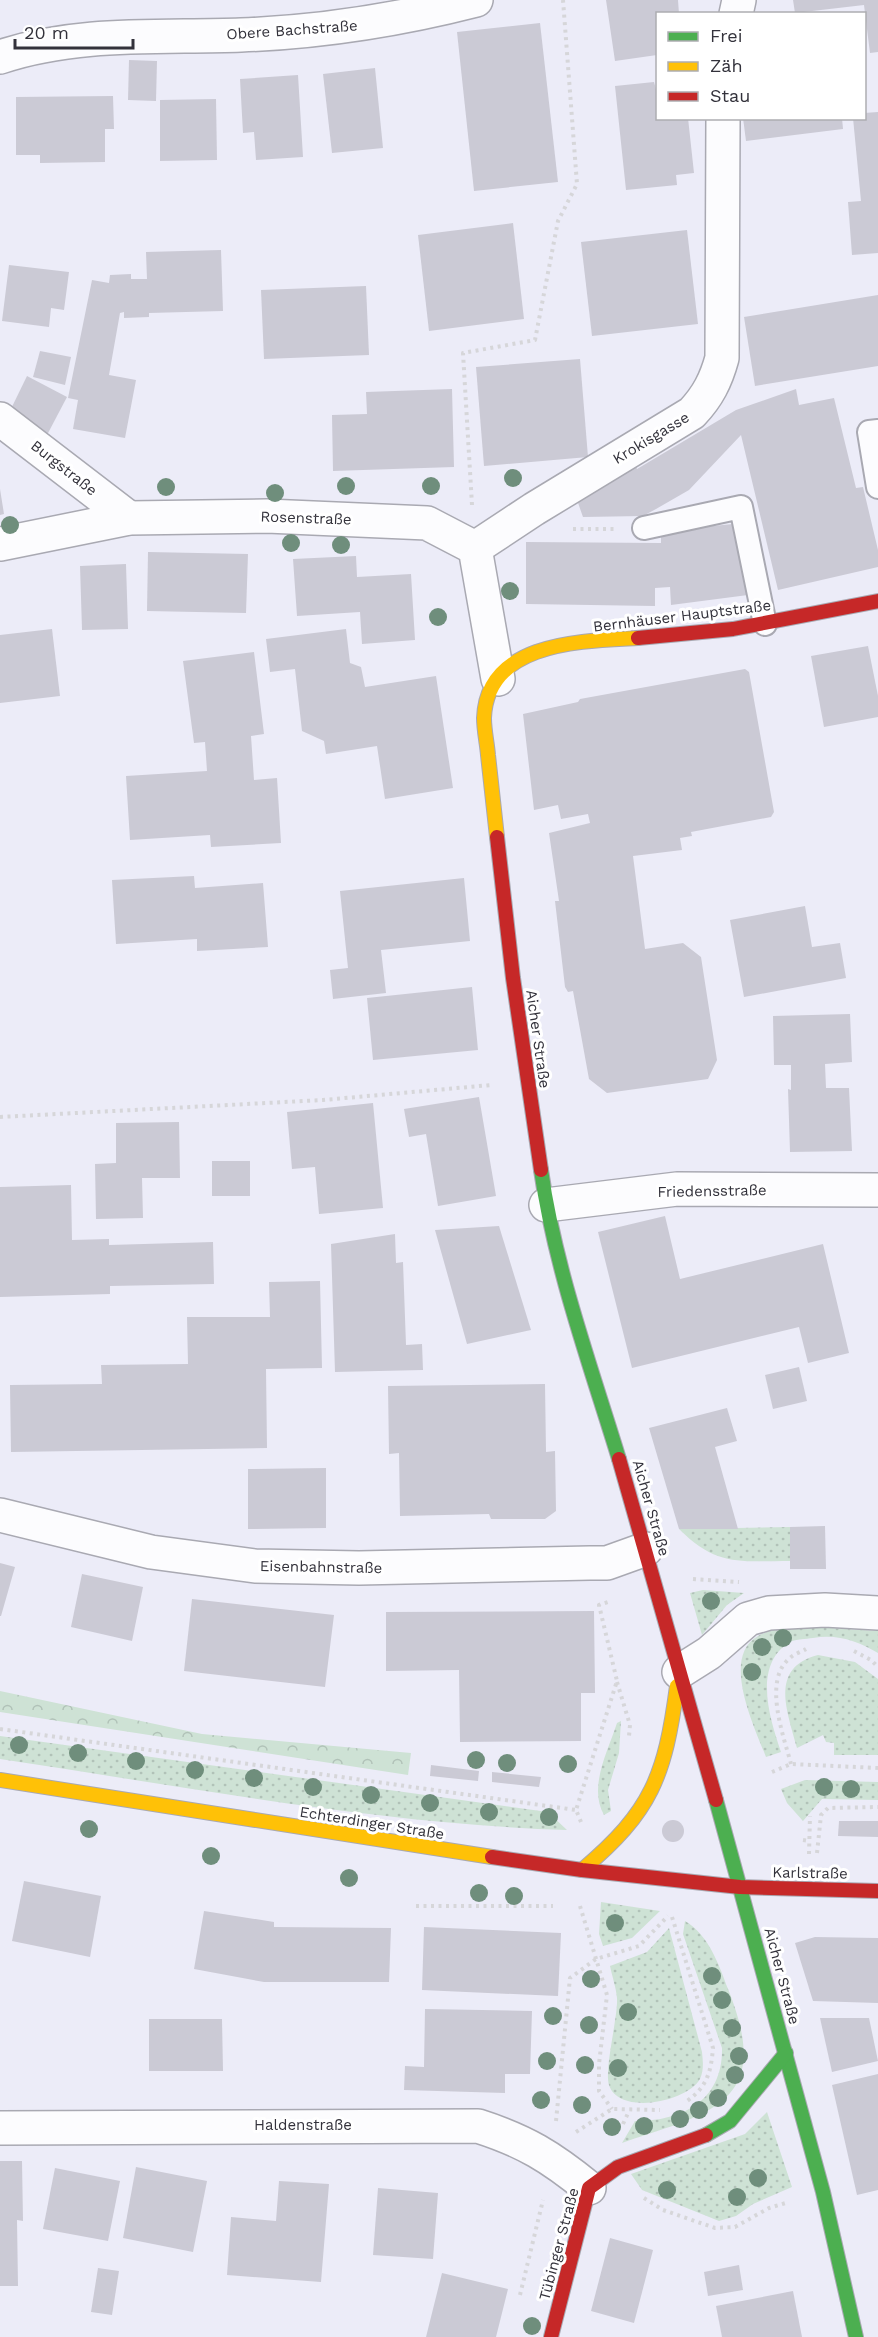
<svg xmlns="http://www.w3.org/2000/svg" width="878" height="2337" viewBox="0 0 878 2337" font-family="'Work Sans',sans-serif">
	<defs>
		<pattern id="grass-dots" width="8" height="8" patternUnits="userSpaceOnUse" patternTransform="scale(1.5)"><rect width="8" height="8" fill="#cee2d5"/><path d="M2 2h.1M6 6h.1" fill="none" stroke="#b1c2b8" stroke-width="1.8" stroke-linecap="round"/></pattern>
		<pattern id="forest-crowns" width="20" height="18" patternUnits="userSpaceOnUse" patternTransform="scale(1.5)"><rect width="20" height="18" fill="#cee2d5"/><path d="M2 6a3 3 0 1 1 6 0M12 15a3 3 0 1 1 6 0" fill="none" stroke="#b1c2b8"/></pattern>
	</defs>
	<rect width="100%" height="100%" fill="#ececf8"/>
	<!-- grass -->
	<g fill="url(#grass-dots)">
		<path d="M790 1527V1561C740 1561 717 1567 679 1529Z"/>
		<polygon points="703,1590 744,1593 727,1605 702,1635 690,1593"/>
		<path d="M799 1626 878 1631V1653C857 1641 838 1634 813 1638 806 1639 796 1639 790 1642 752 1665 770 1719 781 1752L766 1757C755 1728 720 1657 758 1636 770 1629 785 1628 799 1626Z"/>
		<path d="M818 1655 855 1662 878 1679V1755H834V1743L826 1742 823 1735 797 1748C788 1712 768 1668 818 1655Z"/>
		<path d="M621 1721 619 1753 608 1790 611 1811 604 1815C588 1787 608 1751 617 1723Z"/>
		<path d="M0 1736 548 1812 567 1830C377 1824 188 1787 0 1759Z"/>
		<polygon points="805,1780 878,1782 878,1800 822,1799 803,1821 787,1803 781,1789"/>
		<polygon points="601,1902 660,1911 632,1938 603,1946 599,1934"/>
		<path d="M685 1921C709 1935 719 1965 728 1989 774 2103 713 2112 622 2143L635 2121C683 2121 723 2100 722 2048L683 1934Z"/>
		<path d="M669 1928 702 2052C703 2062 704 2070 700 2079 687 2102 619 2116 609 2085 604 2069 618 2018 617 1998 616 1987 612 1976 610 1966L647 1952Z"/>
		<polygon points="767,2112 792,2187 753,2204 736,2216 719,2221 642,2190 631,2174 745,2134"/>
	</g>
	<!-- forest -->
	<polygon fill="url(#forest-crowns)" points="0,1691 202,1734 411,1753 408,1775 0,1712"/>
	<!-- building -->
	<g fill="#cbcad5">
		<polygon points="606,0 678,0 679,14 657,14 657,55 615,61"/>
		<polygon points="793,0 878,0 878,52 870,53 864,5 795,13"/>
		<polygon points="540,23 558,182 474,191 457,32"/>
		<polygon points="129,60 157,61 156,101 128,100"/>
		<polygon points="375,68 383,148 332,153 323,74"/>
		<polygon points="298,75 303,157 256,160 254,132 243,133 240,79"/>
		<polygon points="654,82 657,93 657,118 688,118 694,173 676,175 677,185 626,190 615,86"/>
		<polygon points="113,96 114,129 105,129 105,162 40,163 40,155 16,155 16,97"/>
		<polygon points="216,99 217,160 160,161 160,100"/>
		<polygon points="878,112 878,253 852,255 848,202 861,201 853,118 864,118 864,113"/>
		<polygon points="743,118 842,118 843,129 746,141"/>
		<polygon points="513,223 524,319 429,331 418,235"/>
		<polygon points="687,230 698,324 592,336 581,242"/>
		<polygon points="221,250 223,311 149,313 149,317 124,318 124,312 120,313 109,375 136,380 125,438 73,429 78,400 68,398 92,280 109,283 110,275 131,274 131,279 147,279 146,252"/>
		<polygon points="9,265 69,272 64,310 51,308 49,327 2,321"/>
		<polygon points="366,286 369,355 264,359 261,290"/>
		<polygon points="878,295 878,366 755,386 744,317"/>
		<polygon points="40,351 71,357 65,385 33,377"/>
		<polygon points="580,359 588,457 484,466 476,367"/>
		<polygon points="27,376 67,397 47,435 8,415"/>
		<polygon points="452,389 454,467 333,471 332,415 367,414 366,392"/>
		<polygon points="796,389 799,405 834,398 856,488 863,487 878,550 878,567 778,590 741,435 689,490 656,509 643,516 583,517 577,500 636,466 637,469 736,410"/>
		<polygon points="0,489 4,514 0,515"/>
		<polygon points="733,524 748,595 671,605 670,587 655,588 655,606 526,604 526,542 661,543 661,531"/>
		<polygon points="148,552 248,554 246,613 147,611"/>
		<polygon points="356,556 357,577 411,574 415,640 362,644 360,612 297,616 293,559"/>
		<polygon points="126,564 128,629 82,630 80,566"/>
		<polygon points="52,629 60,696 0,703 0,635"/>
		<polygon points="346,629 350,663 361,667 365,687 436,676 453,788 385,799 377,746 326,754 324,741 302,731 295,669 270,672 266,639"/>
		<polygon points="868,646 878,696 878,717 824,727 811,656"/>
		<polygon points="254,652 264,734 251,736 254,780 277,778 281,843 211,847 210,835 130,840 126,776 207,771 205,742 194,743 183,661"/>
		<polygon points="745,669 749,672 774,812 771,817 691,832 692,836 680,838 682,850 633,856 645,949 683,943 701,957 717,1060 708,1079 607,1093 589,1079 573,991 568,992 565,987 555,901 559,901 549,833 590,823 588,814 561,819 558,805 534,810 523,714 578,702 580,699"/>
		<polygon points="194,876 195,888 263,883 268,947 197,951 197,939 116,944 112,880"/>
		<polygon points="464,878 470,941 381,950 386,993 333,999 330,970 348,968 340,891"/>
		<polygon points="805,906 812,947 840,943 846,978 744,997 730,920"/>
		<polygon points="472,987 478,1050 373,1060 367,998"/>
		<polygon points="850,1014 852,1062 825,1064 826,1088 849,1088 852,1151 790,1152 788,1089 791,1090 791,1065 774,1065 773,1016"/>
		<polygon points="479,1097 496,1196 438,1206 426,1134 409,1137 404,1109"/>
		<polygon points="373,1103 383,1208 319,1214 315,1167 292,1169 287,1112"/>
		<polygon points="179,1122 180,1178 142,1178 143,1218 96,1219 95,1164 116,1163 116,1123"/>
		<rect x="212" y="1161" width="38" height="35"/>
		<polygon points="71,1185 72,1240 109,1239 109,1245 213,1242 214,1284 110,1286 110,1294 0,1297 0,1187"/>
		<polygon points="665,1216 680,1279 823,1244 849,1353 808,1363 799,1327 632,1368 598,1232"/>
		<polygon points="499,1226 531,1330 467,1344 435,1230"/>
		<polygon points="395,1234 396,1263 403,1262 406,1345 422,1344 423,1370 335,1372 331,1244"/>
		<polygon points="320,1281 322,1368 266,1369 267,1448 11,1452 10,1385 102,1384 101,1365 188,1364 187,1317 270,1317 269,1282"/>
		<polygon points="799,1367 807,1401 773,1409 765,1375"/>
		<polygon points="545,1384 546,1452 555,1451 556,1511 545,1519 491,1519 489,1514 400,1516 399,1453 389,1454 388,1386"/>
		<polygon points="727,1408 737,1441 715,1447 738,1529 679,1529 649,1428"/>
		<polygon points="326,1468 326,1528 248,1529 248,1469"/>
		<polygon points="825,1526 826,1569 790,1569 790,1527"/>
		<polygon points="0,1563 15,1567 1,1616 0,1616"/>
		<polygon points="82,1574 143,1587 132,1641 71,1627"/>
		<polygon points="192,1599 334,1615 325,1687 184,1671"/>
		<polygon points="594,1611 595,1693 581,1693 581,1741 460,1742 459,1670 386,1671 386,1612"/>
		<polygon points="431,1765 479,1771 478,1781 430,1776"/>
		<polygon points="492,1772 541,1777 539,1787 492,1782"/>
		<circle cx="673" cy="1831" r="11"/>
		<polygon points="839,1821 878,1821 878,1837 838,1836"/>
		<polygon points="24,1881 101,1896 90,1957 12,1941"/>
		<polygon points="204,1911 274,1922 274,1927 391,1928 389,1982 264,1982 194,1969"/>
		<polygon points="424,1927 561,1933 558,1996 422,1990"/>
		<polygon points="815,1937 878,1938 878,2003 813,2001 795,1943"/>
		<polygon points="425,2009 532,2011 530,2074 505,2074 505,2093 404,2090 405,2066 424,2067"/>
		<polygon points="820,2018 869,2018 878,2061 832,2072"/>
		<polygon points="149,2019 222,2019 223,2071 149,2071"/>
		<polygon points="878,2074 878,2190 857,2195 832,2085"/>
		<polygon points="0,2161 22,2161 23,2221 17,2220 18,2286 0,2286"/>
		<polygon points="136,2167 207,2181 193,2252 123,2238"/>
		<polygon points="55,2168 120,2181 108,2241 43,2229"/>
		<polygon points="279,2181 329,2184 321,2282 227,2275 231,2217 276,2221"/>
		<polygon points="378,2188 438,2193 433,2259 373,2255"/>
		<polygon points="610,2238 653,2250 634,2323 591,2311"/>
		<polygon points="739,2265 743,2290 708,2296 704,2272"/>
		<polygon points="98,2268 119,2271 112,2315 91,2312"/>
		<polygon points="442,2273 508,2289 496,2337 426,2337"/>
		<polygon points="793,2291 802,2337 722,2337 716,2306"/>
	</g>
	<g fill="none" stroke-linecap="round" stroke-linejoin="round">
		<defs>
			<g id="lane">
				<polyline points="878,431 869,432 878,487"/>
				<polyline points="644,528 741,507 765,624"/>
			</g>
			<g id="street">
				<polyline points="736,14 739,0"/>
				<path d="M0 57C77 31 161 38 241 35 321 32 398 20 476 0"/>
				<polyline points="0,419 129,518"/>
				<polyline points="0,544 129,518 267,516 427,523 475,548 498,679"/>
				<path d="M475 548 534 509 692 413C708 396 716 380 722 358L723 118"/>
				<polyline points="546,1205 677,1189 878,1190"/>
				<polyline points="0,1515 151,1552 255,1566 359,1568 590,1563 607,1563 646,1549"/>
				<polyline points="679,1672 709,1653 748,1619 769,1613 825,1610 878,1613"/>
				<path d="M0 2128 478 2126C525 2141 551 2157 589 2188"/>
			</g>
			<g id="fast">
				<path d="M541 1170C555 1268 590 1364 619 1459"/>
				<polyline points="716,1800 823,2192 856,2337"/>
				<polyline points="706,2135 730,2121 786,2053"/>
			</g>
			<g id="slow">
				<path d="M497 837C494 809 491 782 488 755 487 743 484 730 484 718 487 641 583 641 638 638"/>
				<polyline points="0,1780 492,1857"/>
				<path d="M582 1870C652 1811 665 1776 677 1686"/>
			</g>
			<g id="jam">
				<polyline points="638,638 733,629 878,601"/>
				<polyline points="497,837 513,978 541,1170"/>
				<polyline points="619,1459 716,1800"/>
				<polyline points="492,1857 582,1870 740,1887 878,1891"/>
				<polyline points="551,2337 589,2188 618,2167 706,2135"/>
			</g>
		</defs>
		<!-- lane casing -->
		<use href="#lane" stroke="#a9a9b2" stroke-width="26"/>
		<!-- street casing -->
		<use href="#street" stroke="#a9a9b2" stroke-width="36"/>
		<!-- fast casing -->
		<use href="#fast" stroke="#a9a9b2" stroke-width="16"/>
		<!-- slow casing -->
		<use href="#slow" stroke="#a9a9b2" stroke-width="16"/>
		<!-- jam casing -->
		<use href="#jam" stroke="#a9a9b2" stroke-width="16"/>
		<!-- path -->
		<g stroke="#d6d6d9" stroke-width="4" stroke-dasharray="3 4.5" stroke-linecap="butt">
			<polyline points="472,505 463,353 535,340 558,221 577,184 563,0"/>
			<polyline points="573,529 614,529"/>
			<polyline points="0,1117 323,1100 491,1085"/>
			<polyline points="693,1579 739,1582"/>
			<polyline points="854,1651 871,1660 878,1667"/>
			<polyline points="617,1682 630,1725 629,1736"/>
			<polyline points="0,1729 576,1810"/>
			<path d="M791 1764C784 1737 762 1680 790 1658 794 1654 801 1652 806 1649"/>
			<polyline points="772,1772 791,1764 878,1768"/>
			<polyline points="581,1822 576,1810 617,1681 599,1605 608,1602"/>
			<polyline points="803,1840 810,1841"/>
			<polyline points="817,1853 821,1815 828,1808 878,1807"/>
			<polyline points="809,1854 810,1816"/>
			<polyline points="416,1906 553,1906"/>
			<polyline points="580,1906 607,1995 599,2064 599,2091 612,2109"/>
			<path d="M672 1917 713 2048C711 2072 707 2087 687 2101"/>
			<polyline points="556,2121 570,1978 596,1959 639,1946 668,1916"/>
			<polyline points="623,2124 629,2111"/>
			<polyline points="576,2132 612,2109 660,2110"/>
			<polyline points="644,2198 663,2210 715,2228 735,2227 769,2208 789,2202"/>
			<polyline points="520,2295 543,2200"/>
		</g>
		<!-- lane -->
		<use href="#lane" stroke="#fcfcfe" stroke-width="22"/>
		<!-- street -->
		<use href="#street" stroke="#fcfcfe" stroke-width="33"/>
		<!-- fast -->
		<use href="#fast" stroke="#4caf50" stroke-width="14"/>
		<!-- slow -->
		<use href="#slow" stroke="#ffc107" stroke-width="14"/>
		<!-- jam -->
		<use href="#jam" stroke="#c62828" stroke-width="14"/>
	</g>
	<!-- trees -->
	<g fill="#6f8e7c">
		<circle cx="513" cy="478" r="9"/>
		<circle cx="346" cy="486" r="9"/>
		<circle cx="431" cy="486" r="9"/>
		<circle cx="166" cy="487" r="9"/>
		<circle cx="275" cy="493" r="9"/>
		<circle cx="10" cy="525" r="9"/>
		<circle cx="291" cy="543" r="9"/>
		<circle cx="341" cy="545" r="9"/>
		<circle cx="510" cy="591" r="9"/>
		<circle cx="438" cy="617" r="9"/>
		<circle cx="711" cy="1601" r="9"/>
		<circle cx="783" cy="1638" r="9"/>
		<circle cx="762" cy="1647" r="9"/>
		<circle cx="752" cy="1672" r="9"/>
		<circle cx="19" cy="1745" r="9"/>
		<circle cx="78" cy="1753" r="9"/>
		<circle cx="476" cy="1760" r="9"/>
		<circle cx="136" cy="1761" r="9"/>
		<circle cx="507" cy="1763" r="9"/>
		<circle cx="568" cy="1764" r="9"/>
		<circle cx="195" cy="1770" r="9"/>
		<circle cx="254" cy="1778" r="9"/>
		<circle cx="313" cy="1787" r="9"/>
		<circle cx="824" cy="1787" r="9"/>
		<circle cx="851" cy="1789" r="9"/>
		<circle cx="371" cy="1795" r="9"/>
		<circle cx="430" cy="1803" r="9"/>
		<circle cx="489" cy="1812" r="9"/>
		<circle cx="549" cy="1817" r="9"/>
		<circle cx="89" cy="1829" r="9"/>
		<circle cx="211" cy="1856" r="9"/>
		<circle cx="349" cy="1878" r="9"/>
		<circle cx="479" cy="1893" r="9"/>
		<circle cx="514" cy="1896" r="9"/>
		<circle cx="615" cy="1923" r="9"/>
		<circle cx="712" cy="1976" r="9"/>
		<circle cx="591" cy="1979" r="9"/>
		<circle cx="722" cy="2000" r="9"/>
		<circle cx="628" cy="2012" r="9"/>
		<circle cx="553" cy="2016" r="9"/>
		<circle cx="589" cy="2025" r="9"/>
		<circle cx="732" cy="2028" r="9"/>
		<circle cx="739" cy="2056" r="9"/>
		<circle cx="547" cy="2061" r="9"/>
		<circle cx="585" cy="2065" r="9"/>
		<circle cx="618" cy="2068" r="9"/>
		<circle cx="735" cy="2075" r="9"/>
		<circle cx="718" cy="2098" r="9"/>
		<circle cx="541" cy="2100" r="9"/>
		<circle cx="582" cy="2105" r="9"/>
		<circle cx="699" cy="2110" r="9"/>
		<circle cx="680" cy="2119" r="9"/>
		<circle cx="644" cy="2126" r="9"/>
		<circle cx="612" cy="2127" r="9"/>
		<circle cx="758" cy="2178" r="9"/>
		<circle cx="667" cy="2190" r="9"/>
		<circle cx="737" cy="2197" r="9"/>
		<circle cx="532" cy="2326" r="9"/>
	</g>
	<g text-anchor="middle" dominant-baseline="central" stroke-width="6" stroke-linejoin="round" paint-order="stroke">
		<!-- street labels -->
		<g font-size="15" fill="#33323b" stroke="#fff">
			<text transform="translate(292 30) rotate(-4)">Obere Bachstraße</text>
			<text transform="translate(651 438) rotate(-31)">Krokisgasse</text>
			<text transform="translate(64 468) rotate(38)">Burgstraße</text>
			<text transform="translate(306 518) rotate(2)">Rosenstraße</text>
			<text transform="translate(682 616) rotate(-7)">Bernhäuser Hauptstraße</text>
			<text transform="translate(538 1039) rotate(82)">Aicher Straße</text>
			<text transform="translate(712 1191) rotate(-1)">Friedensstraße</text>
			<text transform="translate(651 1508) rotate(74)">Aicher Straße</text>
			<text transform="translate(321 1567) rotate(1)">Eisenbahnstraße</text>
			<text transform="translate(372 1823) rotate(9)">Echterdinger Straße</text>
			<text transform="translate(810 1873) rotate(1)">Karlstraße</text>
			<text transform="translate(782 1976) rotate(75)">Aicher Straße</text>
			<text x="303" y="2125">Haldenstraße</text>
			<text transform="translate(559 2244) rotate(-75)">Tübinger Straße</text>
		</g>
	</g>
	<!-- legend -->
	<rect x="656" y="12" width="210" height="108" fill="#ffffff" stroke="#adadb1" stroke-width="1.5"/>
	<rect x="668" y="32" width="30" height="9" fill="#4caf50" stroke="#adadb1" stroke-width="1.5"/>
	<text x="710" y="42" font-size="18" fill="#33323b">Frei</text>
	<rect x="668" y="62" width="30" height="9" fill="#ffc107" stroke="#adadb1" stroke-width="1.5"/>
	<text x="710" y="72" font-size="18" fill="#33323b">Zäh</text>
	<rect x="668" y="92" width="30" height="9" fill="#c62828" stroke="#adadb1" stroke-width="1.5"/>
	<text x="710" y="102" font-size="18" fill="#33323b">Stau</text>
	<!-- scale -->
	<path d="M15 39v9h118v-9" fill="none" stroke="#33323b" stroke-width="3"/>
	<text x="24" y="39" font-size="18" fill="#33323b" stroke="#ffffff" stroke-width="4.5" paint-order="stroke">20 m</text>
</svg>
